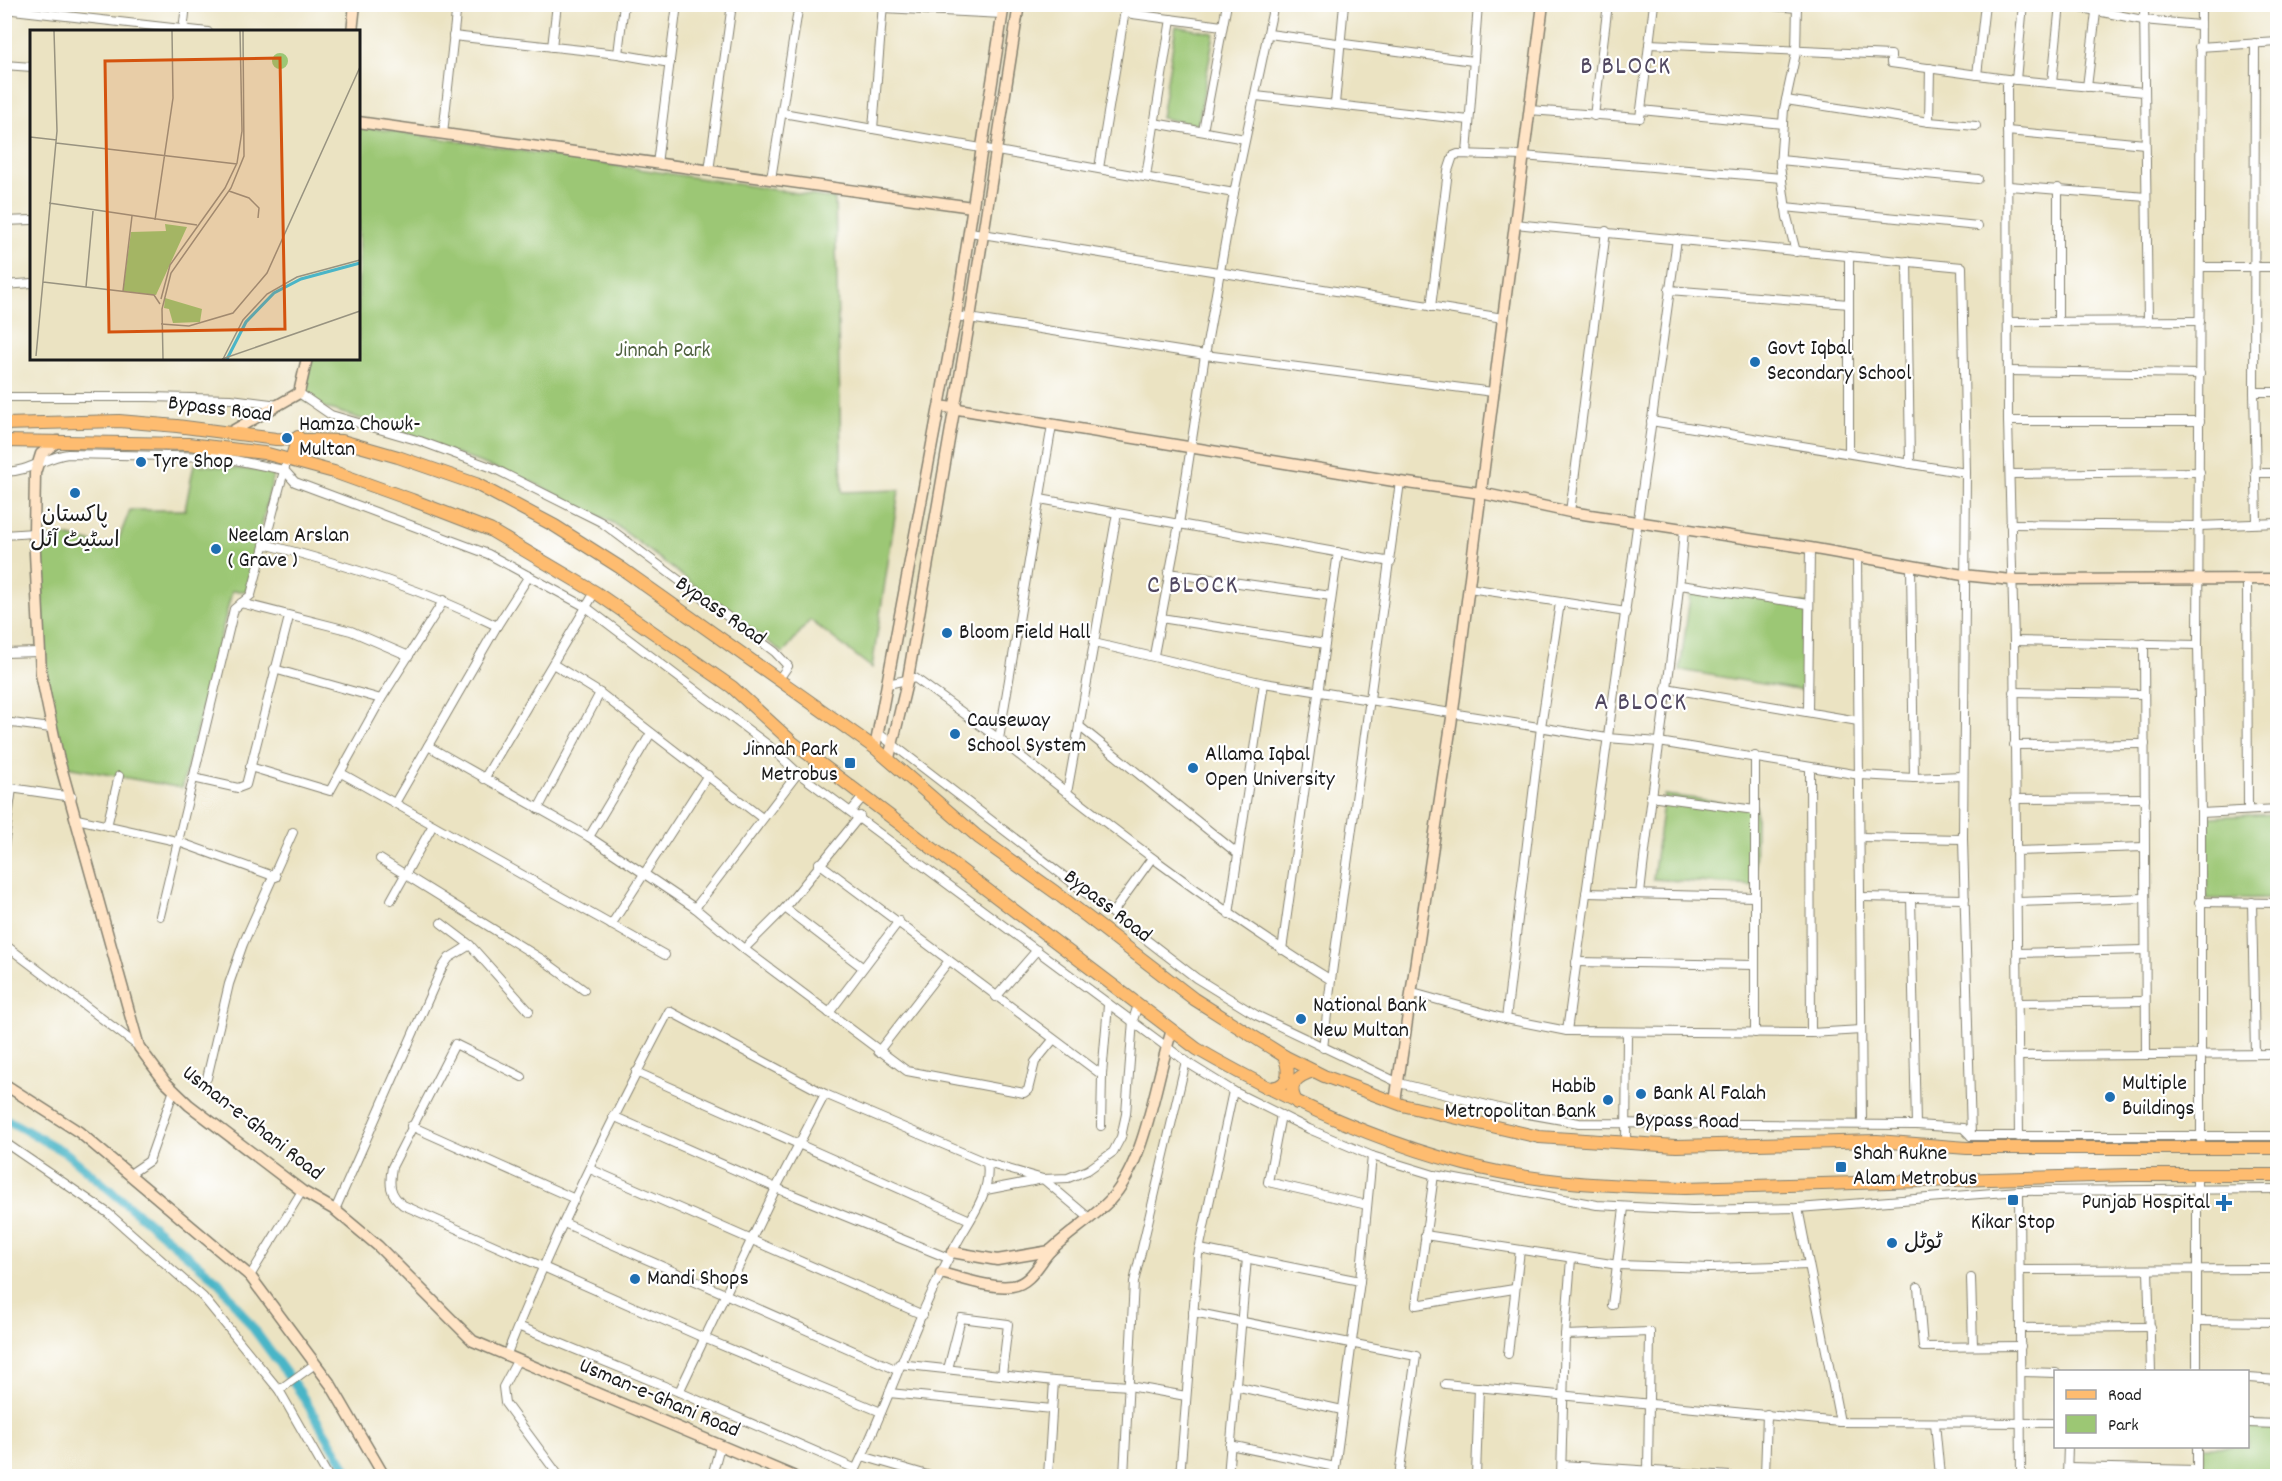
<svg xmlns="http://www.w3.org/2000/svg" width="2282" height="1481" viewBox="0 0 2282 1481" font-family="Dekko,'Playpen Sans Arabic',sans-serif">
	<rect width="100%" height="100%" fill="#fff"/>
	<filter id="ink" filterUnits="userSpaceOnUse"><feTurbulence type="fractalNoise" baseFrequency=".0167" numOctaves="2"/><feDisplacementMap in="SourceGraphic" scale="12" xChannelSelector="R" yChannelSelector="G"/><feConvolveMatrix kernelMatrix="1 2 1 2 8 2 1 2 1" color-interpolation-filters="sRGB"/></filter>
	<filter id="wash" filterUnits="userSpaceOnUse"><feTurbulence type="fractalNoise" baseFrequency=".008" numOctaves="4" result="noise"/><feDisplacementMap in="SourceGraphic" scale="24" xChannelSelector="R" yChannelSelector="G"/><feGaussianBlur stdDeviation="1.35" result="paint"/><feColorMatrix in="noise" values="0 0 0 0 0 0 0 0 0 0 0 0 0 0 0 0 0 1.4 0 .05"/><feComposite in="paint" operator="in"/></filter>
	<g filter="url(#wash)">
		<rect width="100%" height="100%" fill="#ebe3c2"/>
		<!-- green -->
		<g fill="#9cc774" stroke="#5c7248" stroke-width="1.5">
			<polygon points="1176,26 1214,33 1198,125 1161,118"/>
			<polygon points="359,126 835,199 842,492 899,490 872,668 810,620 783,653 613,523 528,480 420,441 415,436 304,401 310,359 358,358"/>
			<polygon points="194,464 274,472 247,591 232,591 182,788 67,767 48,698 39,538 65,536 115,548 130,510 185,510"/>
			<polygon points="1691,589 1808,604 1804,691 1680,670"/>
			<polygon points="1664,795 1756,806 1755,886 1653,879"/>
			<polygon points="2277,814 2277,898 2207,899 2208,817"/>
			<polygon points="2248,1424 2277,1424 2277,1476 2202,1476 2202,1447 2248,1446"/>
		</g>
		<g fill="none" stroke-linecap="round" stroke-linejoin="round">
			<!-- canal -->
			<polyline stroke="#4ab5c7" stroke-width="9" points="4,1118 66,1153 219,1282 300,1392 351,1476"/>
		</g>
	</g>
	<g filter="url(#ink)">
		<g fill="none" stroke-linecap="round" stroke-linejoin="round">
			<defs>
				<g id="street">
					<polyline points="1749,4 1797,8"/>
					<polyline points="2061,4 2143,20 2199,25"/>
					<polyline points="2144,4 2148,322"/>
					<polyline points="883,8 1003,14"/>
					<polyline points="4,9 208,32"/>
					<polyline points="1125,13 1222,26"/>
					<polyline points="183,32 186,4"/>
					<polyline points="1269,34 1473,61"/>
					<polyline points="453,36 618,54 670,63"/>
					<polyline points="2255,43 2254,392 2257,523"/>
					<polyline points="1649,44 1891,55 1891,63 2007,79 2144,92"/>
					<polyline points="552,47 557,4"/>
					<polyline points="2199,47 2278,42"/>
					<polyline points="618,54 624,4"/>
					<polyline points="4,65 32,67"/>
					<polyline points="1977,75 1985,4"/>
					<polyline points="2007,79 2008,421 2014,641 2019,1137"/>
					<polyline points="2016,80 2023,4"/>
					<polyline points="2052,83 2060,4"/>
					<polyline points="2087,87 2097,4"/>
					<polyline points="1256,96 1469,120"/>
					<polyline points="1786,100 1929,122 1930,68"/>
					<polyline points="1335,104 1344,4"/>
					<polyline points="1529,110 1640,118 1654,4"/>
					<polyline points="1641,110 1783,124"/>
					<polyline points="783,113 1234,193"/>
					<polyline points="1594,116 1608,4"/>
					<polyline points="1929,122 1976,126"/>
					<polyline points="1154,123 1245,139"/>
					<polyline points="873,129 883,4"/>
					<polyline points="1203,131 1227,4"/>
					<polyline points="2007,131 2145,144"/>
					<polyline points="443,134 457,4"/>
					<polyline points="1467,154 1478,4"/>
					<polyline points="1780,160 1978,179"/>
					<polyline points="657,164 677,4"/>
					<polyline points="1099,168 1126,4"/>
					<polyline points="709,171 732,4"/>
					<polyline points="1146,176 1171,19"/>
					<polyline points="771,179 799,4"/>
					<polyline points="2009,186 2146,197"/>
					<polyline points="2058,188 2058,322"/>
					<polyline points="1785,207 1978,226"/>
					<polyline points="4,221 32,220"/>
					<polyline points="1515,224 1962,267 1966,473 1963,839 1971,1136"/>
					<polyline points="970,232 1503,318"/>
					<polyline points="1796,252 1787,217 1780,166 1784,109 1796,53 1797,4"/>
					<polyline points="1907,261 1910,464"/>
					<polyline points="2201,267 2278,267"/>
					<polyline points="4,285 32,283"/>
					<polyline points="1669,290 1849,304"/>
					<polyline points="1431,307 1448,171 1453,156 1458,154 1523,156 1782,178"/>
					<polyline points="956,316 1205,355 1493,392"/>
					<polyline points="2008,322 2200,321"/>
					<polyline points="2008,371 2200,374"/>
					<polyline points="2254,392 2278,392"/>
					<polyline points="299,393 331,415 420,441 493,468 601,522 775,652 788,666 779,679"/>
					<polyline points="4,397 149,397 231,399 279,405"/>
					<polyline points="1651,421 1966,473"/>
					<polyline points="2008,421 2200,421"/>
					<path d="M1052 425 999 739C1106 824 1214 908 1331 980L1323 1048"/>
					<polyline points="1849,453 1849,256"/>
					<path d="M4 472C29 472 45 457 68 454L220 457 284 470 295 482 488 554 586 607 768 745 798 773 1191 1065 1233 1091 1309 1129 1372 1156 1434 1175 1597 1205 1692 1210 1798 1208 2019 1191 2278 1189"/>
					<polyline points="2255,473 2278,473"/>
					<polyline points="2010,474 2200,472"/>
					<polyline points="1040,499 1391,562"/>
					<polyline points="1570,512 1606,231"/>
					<polyline points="1117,513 1094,643 1264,683 1607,738 1659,742 1860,775 1914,778 1962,776"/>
					<polyline points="2010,524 2199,526 2278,523"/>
					<polyline points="4,535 34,533"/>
					<path d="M264 544C345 564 422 589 497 626"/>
					<polyline points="1857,556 1862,1123"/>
					<polyline points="1911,566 1914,778"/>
					<polyline points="1168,573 1331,596"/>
					<polyline points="2247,579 2248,810"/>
					<polyline points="1680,585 1808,604"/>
					<polyline points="1469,588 1626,612"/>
					<polyline points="241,603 351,631 409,656"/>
					<polyline points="1161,618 1325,644"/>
					<polyline points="2014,641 2198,645"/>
					<polyline points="2144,643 2146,1055"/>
					<polyline points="4,653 39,652"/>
					<polyline points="1154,655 1179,524 1205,355 1234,193 1274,4"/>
					<polyline points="553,664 600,693 762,818"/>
					<polyline points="274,669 381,699"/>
					<polyline points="888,684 915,678 999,739"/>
					<polyline points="1666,688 1858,721"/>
					<polyline points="2013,692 2144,694"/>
					<polyline points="1808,711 1810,548"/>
					<polyline points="4,722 51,728"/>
					<polyline points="1079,726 1238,854"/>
					<polyline points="878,733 1196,978 1256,1015 1399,1083 1511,1111 1579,1123 1916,1125 1963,1128 1971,1136 2278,1136"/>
					<polyline points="2014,745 2145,744"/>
					<polyline points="428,746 589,837 643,873 695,908 744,949 907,1071 1024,1093 1028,1090 1035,1062 1053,1040"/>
					<polyline points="1755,756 1755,1033"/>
					<polyline points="250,767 330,791 381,699 444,600"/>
					<polyline points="1810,767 1811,1033"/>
					<polyline points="341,773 665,955"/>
					<polyline points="193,778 238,788 246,785 289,617"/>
					<polyline points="484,779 595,592"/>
					<polyline points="4,787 72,797"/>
					<polyline points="1067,793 1094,643"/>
					<polyline points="1650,796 1755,810"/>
					<polyline points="2015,799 2145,798"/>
					<polyline points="395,803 497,626 529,576"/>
					<polyline points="538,809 600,693"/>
					<polyline points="852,810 863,797"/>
					<polyline points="2201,813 2278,809"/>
					<polyline points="77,819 176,841 276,877"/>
					<polyline points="107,826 119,776"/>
					<polyline points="589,837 651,733"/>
					<polyline points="1860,837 1963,839"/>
					<polyline points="4,847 12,788"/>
					<polyline points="2016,851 2145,847"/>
					<polyline points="380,859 543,960 584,990"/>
					<polyline points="819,863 1102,1075"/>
					<polyline points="1586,893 1755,897"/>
					<path d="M1640 894C1653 771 1676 650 1684 528"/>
					<polyline points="1861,897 1965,899"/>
					<polyline points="1911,898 1916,1125"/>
					<polyline points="391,900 433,825"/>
					<polyline points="2017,902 2145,898"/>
					<polyline points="2199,902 2278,903"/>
					<polyline points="2252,902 2255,1054"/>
					<polyline points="695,908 798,773"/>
					<polyline points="785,908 862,967"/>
					<polyline points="1113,912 1152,858"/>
					<polyline points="1229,914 1264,683"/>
					<polyline points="160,916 234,609 251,595 285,467"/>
					<polyline points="441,923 470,945 529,1011"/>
					<polyline points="611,925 708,775"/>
					<polyline points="4,944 138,1046"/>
					<polyline points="744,949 785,908 860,816"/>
					<polyline points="1282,950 1338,552"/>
					<polyline points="2018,953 2145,950"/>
					<polyline points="1576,962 1755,965"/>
					<polyline points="1331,980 1400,482"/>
					<polyline points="1413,993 1506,1019 1567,1031 1811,1033 1861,1030"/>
					<polyline points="996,997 1037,950"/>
					<polyline points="2019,1003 2145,1001"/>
					<polyline points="829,1013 899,921"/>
					<polyline points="1506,1019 1541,727 1560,603"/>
					<polyline points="1567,1031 1677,239"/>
					<polyline points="878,1052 948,962"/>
					<polyline points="2020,1056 2278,1054"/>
					<polyline points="636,1072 970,1220"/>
					<path d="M522 1077 455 1044 392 1167C389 1184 389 1194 403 1205L704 1338 881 1412"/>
					<polyline points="207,1078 229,984 243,944 293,832"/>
					<polyline points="1281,1115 1268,1182 1367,1205"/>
					<polyline points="613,1116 776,1188 948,1258"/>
					<polyline points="411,1126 575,1199"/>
					<polyline points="1101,1126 1102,1075 1108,1005"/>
					<polyline points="2201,1140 2201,813 2198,645 2201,4"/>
					<polyline points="4,1142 108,1213 203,1297 279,1390 328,1476"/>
					<polyline points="1626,1143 1627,1033"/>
					<polyline points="987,1163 1043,1179 1088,1217"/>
					<polyline points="590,1169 923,1315"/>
					<polyline points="130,1174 149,1161 174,1090"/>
					<polyline points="1434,1175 1416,1305 1514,1289"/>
					<polyline points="2197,1175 2197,1372"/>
					<polyline points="986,1190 1043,1179 1068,1178 1088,1170 1113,1152 1121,1137 1126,1114 1133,1020 1138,1005"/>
					<polyline points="2019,1191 2021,1476"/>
					<polyline points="1798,1208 1840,1422"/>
					<polyline points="335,1210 442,968 449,958 470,945"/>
					<polyline points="564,1223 897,1370"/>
					<polyline points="1425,1235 1618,1265 1710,1268 1809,1265"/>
					<polyline points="1200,1249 1360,1281"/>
					<polyline points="2020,1270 2278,1269"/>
					<polyline points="2148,1270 2151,1372"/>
					<polyline points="250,1276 302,1191"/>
					<polyline points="1971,1278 1973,1346"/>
					<polyline points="1918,1287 1923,1347 2021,1346"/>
					<polyline points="1612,1305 1624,1208"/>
					<polyline points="1193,1312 1416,1356 1399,1476"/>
					<polyline points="2197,1321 2278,1322"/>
					<polyline points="2021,1328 2151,1327"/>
					<polyline points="1565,1335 1650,1332 1648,1471"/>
					<polyline points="1508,1354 1520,1250"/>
					<path d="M506 1356C553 1237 610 1123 669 1011L825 1094 987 1163C992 1192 970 1219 957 1243 916 1315 892 1395 856 1469L679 1392 518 1326"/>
					<polyline points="517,1361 503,1387 505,1403 559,1476"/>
					<polyline points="899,1364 1054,1381 1129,1386 1186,1396"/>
					<polyline points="948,1369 961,1318 1008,1324 1002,1375"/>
					<polyline points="2021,1372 2056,1373"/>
					<polyline points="2248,1378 2278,1380"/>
					<polyline points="1445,1384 1840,1422 2056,1423"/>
					<polyline points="1235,1386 1342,1410"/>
					<polyline points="279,1390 315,1364"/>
					<polyline points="679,1392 776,1188 825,1094"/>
					<polyline points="889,1393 1052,1409"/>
					<polyline points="1935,1423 1940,1476"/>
					<polyline points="2248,1423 2278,1424"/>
					<polyline points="1230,1445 1335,1467"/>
					<polyline points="2197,1446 2197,1476"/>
					<polyline points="862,1456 931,1476"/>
					<polyline points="1562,1465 1730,1476"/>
					<polyline points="2068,1467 2197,1470"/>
					<polyline points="712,1476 720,1446"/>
					<polyline points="1048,1476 1054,1381"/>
					<polyline points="1124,1476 1134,1282 1186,1061"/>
					<polyline points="1180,1476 1198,1255 1233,1091"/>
					<polyline points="1228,1476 1247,1258"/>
					<polyline points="1334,1476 1360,1281 1372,1156"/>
					<polyline points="1476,1476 1479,1387"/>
					<polyline points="1561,1476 1565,1335 1571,1259"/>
					<polyline points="1765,1476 1767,1414"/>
					<polyline points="2067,1476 2068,1446"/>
				</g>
				<g id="secondary">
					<polyline points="352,32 355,4"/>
					<polyline points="358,122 972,207"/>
					<polyline points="940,406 1400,482 1481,493 1570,512 1810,548 1963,575 2012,580 2278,579"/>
					<polyline points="229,433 299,393 307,358"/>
					<polyline points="58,441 41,454 35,473 34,533 41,674 58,756 139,1047 165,1082 189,1105 302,1191 335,1210 378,1246 473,1341 793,1476"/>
					<polyline points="875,748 956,316 1004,4"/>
					<polyline points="889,758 908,678 970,318 1019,4"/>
					<polyline points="4,1084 79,1132 250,1276 331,1385 384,1476"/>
					<polyline points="1395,1102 1453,711 1543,4"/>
					<polyline points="952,1252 997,1260 1050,1251"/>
					<path d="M941 1273C962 1278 990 1289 1012 1286 1031 1284 1040 1261 1051 1250 1070 1232 1093 1218 1110 1200 1147 1160 1155 1081 1172 1030"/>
				</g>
				<g id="primary">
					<polyline points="4,424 119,421 177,426 276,439 342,441 398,457 476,484 555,526 621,568 875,748 978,837 1055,892 1194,999 1284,1056 1324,1076 1402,1105 1539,1137 1676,1146 1877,1141 1967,1148 2278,1148"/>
					<path d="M4 441 188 444 264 453 334 472 412 500 490 530 595 592 732 687 792 742 1197 1049C1282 1098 1369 1139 1464 1164 1535 1183 1611 1186 1685 1188L2129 1175H2278"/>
					<polyline points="291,460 298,437"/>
					<path d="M1267 1088C1289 1088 1291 1074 1284 1056"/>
					<path d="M1297 1103C1286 1085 1296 1076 1314 1071"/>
				</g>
			</defs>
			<!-- street casing -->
			<use href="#street" stroke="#84806f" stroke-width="10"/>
			<!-- secondary casing -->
			<use href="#secondary" stroke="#84806f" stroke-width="13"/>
			<!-- primary casing -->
			<use href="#primary" stroke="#84806f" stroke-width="14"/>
			<!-- street -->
			<use href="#street" stroke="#fff" stroke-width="8"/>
			<!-- secondary -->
			<use href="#secondary" stroke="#ffe4c6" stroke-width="10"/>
			<!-- primary -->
			<use href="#primary" stroke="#febc70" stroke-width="12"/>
		</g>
	</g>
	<!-- markers -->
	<g fill="#1f6fb2" stroke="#fff" stroke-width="2">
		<circle cx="1755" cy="362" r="6"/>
		<circle cx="287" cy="438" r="6"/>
		<circle cx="141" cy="462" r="6"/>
		<circle cx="75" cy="493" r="6"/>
		<circle cx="216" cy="549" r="6"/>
		<circle cx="947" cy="633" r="6"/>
		<circle cx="955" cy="734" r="6"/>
		<rect x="844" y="757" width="12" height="12" rx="3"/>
		<circle cx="1193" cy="768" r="6"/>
		<circle cx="1301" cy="1019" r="6"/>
		<circle cx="1641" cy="1094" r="6"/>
		<circle cx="2110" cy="1097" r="6"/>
		<circle cx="1608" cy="1100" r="6"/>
		<rect x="1835" y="1161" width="12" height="12" rx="3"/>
		<rect x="2007" y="1194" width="12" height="12" rx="3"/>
		<path d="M2221 1194h6v6h6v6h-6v6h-6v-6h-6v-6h6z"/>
		<circle cx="1892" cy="1243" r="6"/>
		<circle cx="635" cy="1279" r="6"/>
	</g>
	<g text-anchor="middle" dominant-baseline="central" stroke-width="4.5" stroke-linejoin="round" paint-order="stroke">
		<!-- poi labels -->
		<g font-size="22" fill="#1c1c1c" stroke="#fff" text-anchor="start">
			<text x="1767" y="349">Govt Iqbal<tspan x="1767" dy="25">Secondary School</tspan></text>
			<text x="299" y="425">Hamza Chowk-<tspan x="299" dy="25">Multan</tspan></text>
			<text x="153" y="462">Tyre Shop</text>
			<text x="75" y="516" text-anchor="middle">پاکستان<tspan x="75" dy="25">اسٹیٹ آئل</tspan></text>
			<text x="228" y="536">Neelam Arslan<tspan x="228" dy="25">( Grave )</tspan></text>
			<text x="959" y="633">Bloom Field Hall</text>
			<text x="967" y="721">Causeway<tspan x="967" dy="25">School System</tspan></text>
			<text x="838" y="750" text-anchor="end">Jinnah Park<tspan x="838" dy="25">Metrobus</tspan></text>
			<text x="1205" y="755">Allama Iqbal<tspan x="1205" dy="25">Open University</tspan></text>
			<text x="1313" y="1006">National Bank<tspan x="1313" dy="25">New Multan</tspan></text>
			<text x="2122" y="1084">Multiple<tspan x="2122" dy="25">Buildings</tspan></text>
			<text x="1596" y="1087" text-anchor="end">Habib<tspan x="1596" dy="25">Metropolitan Bank</tspan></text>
			<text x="1653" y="1094">Bank Al Falah</text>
			<text x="1853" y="1154">Shah Rukne<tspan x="1853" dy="25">Alam Metrobus</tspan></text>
			<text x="2210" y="1203" text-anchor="end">Punjab Hospital</text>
			<text x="2013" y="1223" text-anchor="middle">Kikar Stop</text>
			<text x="1904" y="1243">ٹوٹل</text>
			<text x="647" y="1279">Mandi Shops</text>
		</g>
		<!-- park labels -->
		<g font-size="22" fill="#4f603f" stroke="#fff">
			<text x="663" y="351">Jinnah Park</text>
		</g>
		<!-- street labels -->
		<g font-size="22" fill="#1c1c1c" stroke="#fff">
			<text transform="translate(220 410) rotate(7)">Bypass Road</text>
			<text transform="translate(720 612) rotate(35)">Bypass Road</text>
			<text transform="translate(1107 907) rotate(38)">Bypass Road</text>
			<text transform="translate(1687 1122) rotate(1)">Bypass Road</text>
			<text transform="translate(252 1124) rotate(38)">Usman-e-Ghani Road</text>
			<text transform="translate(659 1399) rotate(23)">Usman-e-Ghani Road</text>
		</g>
		<!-- quarter labels -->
		<g font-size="26" letter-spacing="1.5" fill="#504760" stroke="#fff">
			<text x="1626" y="67">B BLOCK</text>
			<text x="1193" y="586">C BLOCK</text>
			<text x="1641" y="703">A BLOCK</text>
		</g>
	</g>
	<!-- overview -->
	<g transform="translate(30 30)">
		<rect width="330" height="330" fill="#ebe3c2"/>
		<path d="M242 31a8 8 0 1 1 16 0a8 8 0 1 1-16 0ZM135 194 157 197 126 265 93 261 101 202 136 201ZM135 268 172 279 170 292 143 293 139 279 134 278Z" fill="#9cc774"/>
		<path fill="none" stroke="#4ab5c7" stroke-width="3" d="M197 329 216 292 244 263 271 249 330 233"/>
		<path fill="none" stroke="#989380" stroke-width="1.5" d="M0 107 27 110M26 113 207 134M199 161 219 168 229 178 228 188M19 173 167 195M125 190 143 68 142 1M13 252 124 265 130 274M56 257 63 181M93 261 102 186M131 269 140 235 195 158 207 133 212 101 210 1M131 294 159 296 203 283 237 243 330 37M6 326 27 101 24 1M133 329 132 279 141 243 201 158 214 126 213 1M192 329 330 281M193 329 213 290 237 264 267 247 330 230"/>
		<path fill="#d4530e" fill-opacity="0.15" stroke="#d4530e" stroke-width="3" d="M250 28 255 299 79 302 75 31Z"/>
		<rect width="330" height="330" fill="none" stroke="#1c1c1c" stroke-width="3"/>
	</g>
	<!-- margin -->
	<rect width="2282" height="1481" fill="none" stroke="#fff" stroke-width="24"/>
	<!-- legend -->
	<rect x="2054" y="1370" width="195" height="78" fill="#ffffff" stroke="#a4a4a4" stroke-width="1.5"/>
	<rect x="2066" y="1390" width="30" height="9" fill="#febc70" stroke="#a4a4a4" stroke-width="1.5"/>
	<text x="2108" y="1400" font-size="18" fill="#1c1c1c">Road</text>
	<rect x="2066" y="1415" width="30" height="18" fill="#9cc774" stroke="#a4a4a4" stroke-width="1.5"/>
	<text x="2108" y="1430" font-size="18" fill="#1c1c1c">Park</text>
</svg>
